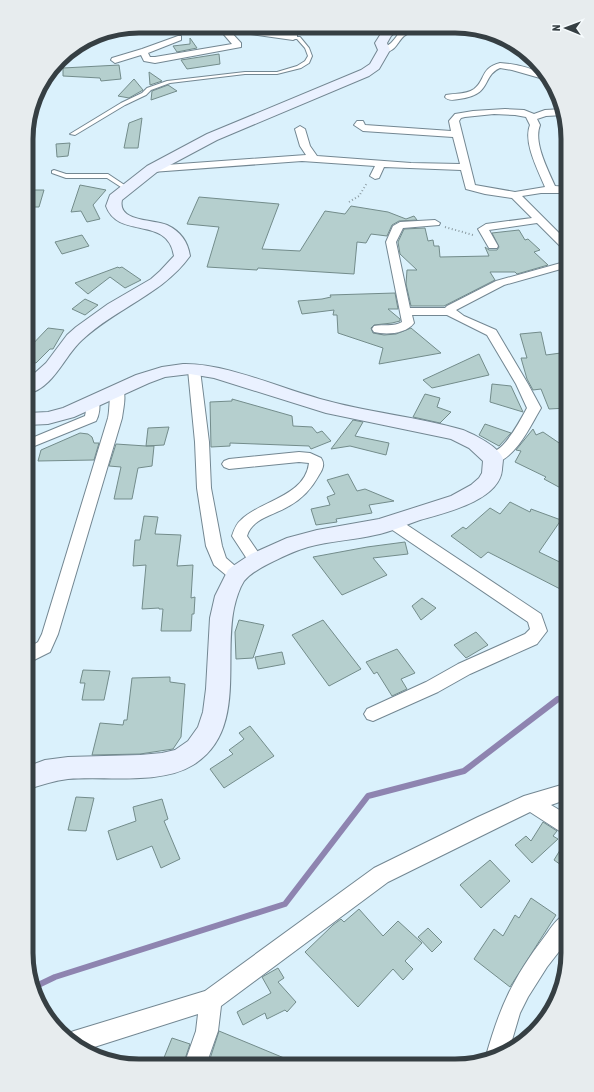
<svg xmlns="http://www.w3.org/2000/svg" width="594" height="1092" viewBox="0 0 594 1092" font-family="'Asap Condensed',sans-serif">
	<rect width="100%" height="100%" fill="#daf1fc"/>
	<g fill="none" stroke-linecap="round" stroke-linejoin="round">
		<!-- stream-far1 -->
		<polyline stroke="#8e84b0" stroke-width="4.5" points="557,700 568,692"/>
		<!-- stream -->
		<polyline stroke="#8e84b0" stroke-width="6" points="32,988 55,977 285,904 368,796 464,771 558,699"/>
	</g>
	<!-- building -->
	<g fill="#b5cfce" stroke="#738c8b">
		<polygon points="190,38 197,48 177,52 173,46 190,44"/>
		<polygon points="219,54 220,64 187,69 181,60"/>
		<polygon points="119,65 121,79 101,81 100,78 63,76 63,68"/>
		<polygon points="149,72 162,81 150,85"/>
		<polygon points="134,79 143,90 129,98 118,96"/>
		<polygon points="168,85 177,91 151,100 152,91"/>
		<polygon points="142,118 138,148 124,148 129,123"/>
		<polygon points="70,143 68,156 57,157 56,144"/>
		<polygon points="80,185 106,190 93,205 100,219 87,222 81,211 71,212"/>
		<polygon points="27,190 44,190 39,207 27,207"/>
		<polygon points="199,197 279,204 262,249 300,251 325,211 345,214 351,206 388,212 406,219 414,216 417,220 399,221 392,225 387,236 371,234 366,243 357,242 354,274 258,268 257,270 207,267 219,227 187,224"/>
		<polygon points="425,228 428,241 433,240 434,246 439,246 440,257 489,256 485,247 489,250 497,250 499,247 492,233 519,230 525,240 528,239 540,250 534,252 548,265 517,274 515,272 490,272 495,280 444,306 411,306 406,284 407,270 417,270 400,254 398,242 404,229"/>
		<polygon points="82,235 89,246 62,254 55,242"/>
		<polygon points="118,267 119,268 122,267 141,280 125,288 110,277 88,294 75,283"/>
		<polygon points="395,293 398,309 388,309 400,319 400,321 392,323 374,325 371,328 373,333 384,335 396,334 411,328 441,353 379,364 383,348 338,333 337,315 333,315 334,310 302,314 298,301 322,299 331,297 330,295"/>
		<polygon points="85,299 98,305 85,315 72,309"/>
		<polygon points="48,328 64,330 53,349 50,349 36,363 27,361 27,350"/>
		<polygon points="541,332 546,355 568,352 568,408 549,409 541,389 533,390 527,379 521,358 527,358 520,334"/>
		<polygon points="479,354 489,375 432,388 423,380"/>
		<polygon points="492,384 511,386 523,412 490,402"/>
		<polygon points="425,394 440,398 437,407 451,412 440,423 413,417"/>
		<polygon points="232,399 292,416 293,426 312,427 317,433 322,431 331,441 311,449 309,446 230,443 230,446 211,447 210,402 232,401"/>
		<polygon points="353,420 363,422 355,436 389,443 386,455 350,446 331,449"/>
		<polygon points="485,424 511,433 499,446 479,435"/>
		<polygon points="169,427 164,445 146,446 154,446 152,466 138,468 132,499 114,499 121,467 109,466 116,444 146,446 148,428"/>
		<polygon points="533,429 536,435 543,432 568,449 568,492 544,479 546,477 515,462 521,451 516,450"/>
		<polygon points="80,433 88,434 92,437 94,443 99,443 94,460 38,461 41,450"/>
		<polygon points="348,474 357,491 365,489 394,501 369,505 372,513 336,519 337,522 316,525 311,509 330,505 327,497 335,494 327,480"/>
		<polygon points="510,502 530,512 531,509 561,520 539,552 568,566 568,593 488,552 481,558 451,536 463,527 466,529 490,508 500,514"/>
		<polygon points="144,516 158,517 155,534 181,535 177,566 193,565 191,598 195,597 194,614 192,614 191,631 161,631 163,609 159,609 159,608 142,609 146,565 133,566 135,540 140,540"/>
		<polygon points="405,542 408,554 373,558 387,575 342,595 313,557 367,547"/>
		<polygon points="422,598 436,608 421,620 412,606"/>
		<polygon points="239,620 264,625 253,658 236,659 235,632"/>
		<polygon points="323,620 361,669 329,686 292,635"/>
		<polygon points="476,632 488,645 466,658 454,645"/>
		<polygon points="397,649 415,673 401,679 407,689 392,696 377,672 374,674 366,662"/>
		<polygon points="282,652 285,664 258,669 255,657"/>
		<polygon points="83,670 110,671 104,700 82,700 85,683 80,683"/>
		<polygon points="170,677 170,682 185,684 181,737 173,749 140,754 92,755 100,723 123,725 124,720 127,720 132,678"/>
		<polygon points="250,726 274,756 224,788 210,769 233,754 229,750 244,739 239,733"/>
		<polygon points="76,797 94,798 86,831 68,830"/>
		<polygon points="162,799 168,819 164,821 180,859 161,868 152,846 117,860 108,831 136,821 133,807"/>
		<polygon points="543,822 557,831 553,836 558,839 532,863 515,845 526,836 531,841"/>
		<polygon points="568,837 568,870 554,860"/>
		<polygon points="490,860 510,881 481,908 460,885"/>
		<polygon points="531,898 556,915 510,987 474,959 494,929 503,936 515,915 519,918"/>
		<polygon points="359,909 383,936 398,921 422,943 405,961 413,969 403,980 393,969 358,1007 305,952 333,925 341,919 344,922"/>
		<polygon points="428,928 442,942 432,952 418,937"/>
		<polygon points="278,968 284,978 278,982 296,1002 287,1012 285,1010 267,1019 265,1013 243,1025 237,1012 271,993 262,977"/>
		<polygon points="219,1031 301,1065 301,1066 208,1065"/>
		<polygon points="172,1038 190,1044 183,1065 161,1065"/>
	</g>
	<g fill="none" stroke-linecap="round" stroke-linejoin="round">
		<defs>
			<g id="service">
				<polygon points="293,37 300,37 309,48 312,56 309,63 301,68 277,74 245,74 170,83 151,90 146,95 125,105 75,135 70,134 121,103 142,93 147,88 167,81 245,72 277,72 297,66 305,61 308,56 305,48 297,39 291,39 291,38"/>
				<polygon points="54,170 66,174 108,174 129,188 124,189 107,178 66,178 52,173 52,171"/>
			</g>
			<g id="minor">
				<polygon points="214,26 231,27 289,35 289,27 297,27 297,38 293,40 230,31 241,43 241,47 155,63 144,61 141,55 115,63 111,60 112,58 142,49 178,36 181,36 181,40 148,53 150,57 155,57 232,44 220,30 215,29"/>
				<path d="M409 28H419C415 32 408 32 404 36 397 42 395 54 381 52L380 50C383 47 388 46 391 43 400 34 395 34 409 28Z"/>
				<path d="M500 63C514 64 539 68 547 80L512 70 500 68C481 76 493 95 459 99 454 100 448 101 445 97L446 95C455 93 465 95 474 89 486 80 480 68 500 63Z"/>
				<path d="M505 109 524 110 534 114 545 110 563 109 564 115 546 116 537 119 540 125C533 142 548 170 555 186L568 187V193H541L522 196 568 242V251L564 250 537 223 489 230 498 246 497 248H489L478 229 486 224 532 218 512 198 485 194 466 189 461 170 384 167 379 178 375 179 370 176 375 166 302 161 152 172 147 169 152 166 306 155 300 146 295 129 300 126 305 129 310 146 317 156 411 163 460 164 453 137 363 131 354 125 357 121H363L365 125 451 131 449 121 455 114 473 111ZM494 114 515 115 526 117 530 125C523 142 538 170 545 187L515 192 475 185 459 121 461 118 465 117Z"/>
				<path d="M435 220 440 223 439 225 403 228 396 242 410 308H445L447 306 496 281 568 261V267L504 285 456 310 464 316 496 330 528 384 541 408C529 428 517 457 493 464L488 462 486 459C490 452 498 451 503 445 513 434 520 421 527 408L516 384 487 335 447 315H412L414 323C406 334 386 335 374 332L372 329 374 326C383 324 394 327 402 322L386 242 393 226 400 222Z"/>
				<polygon points="194,366 198,367 200,370 209,442 211,488 222,546 226,558 242,572 245,576 242,580 237,582 232,580 214,565 206,546 197,488 195,442 188,370 190,367"/>
				<path d="M117 386 122 387C127 395 123 409 122 418L58 634 50 652 26 664V649L38 642 42 634 108 418C110 410 109 393 112 387Z"/>
				<path d="M93 399 98 400C101 405 99 416 96 421L27 449V440L85 416 88 400Z"/>
				<path d="M299 452 310 453 321 458C325 464 323 469 319 475 312 488 302 499 289 506 275 515 252 518 247 536L264 561 261 565 256 567 251 565 232 536C234 530 236 524 241 520 259 501 305 497 309 463L299 462 229 469 224 467 222 464 224 461 229 459Z"/>
				<polygon points="393,518 398,519 541,614 547,631 537,644 470,674 438,692 373,721 367,719 364,714 367,709 426,682 458,664 525,634 530,629 528,622 388,527 386,523 388,519"/>
				<polygon points="568,783 568,799 551,805 568,815 568,835 561,832 530,812 388,882 221,1006 218,1031 206,1065 184,1065 196,1031 198,1014 88,1049 65,1038 66,1034 74,1031 205,991 374,868 478,817 524,796"/>
				<path d="M568 913V940L547 967 528 997 520 1013 510 1047 492 1060 488 1061 486 1056C500 1006 513 978 545 936 551 928 557 917 568 913Z"/>
			</g>
			<g id="secondary">
				<path d="M387 28H400L391 36 387 43 390 50 379 69 369 76 217 140 157 172 122 200C117 222 153 219 167 225 180 231 188 242 190 256 163 294 116 308 82 340 64 356 54 388 27 394V380L46 363 67 335 76 327 108 304 151 279 160 271 174 256C168 215 118 240 106 206L110 195 147 166 207 134 361 70 370 64 378 50 375 43 382 32Z"/>
				<path d="M183 364C228 363 283 390 328 401 372 413 418 417 463 430 473 434 500 447 503 459 503 462 502 467 502 470 499 501 444 513 420 520 405 525 391 532 375 535 353 540 330 541 308 547 294 551 280 558 268 564 260 568 250 574 244 581 239 589 236 599 234 608 223 660 247 732 193 765 161 785 105 776 68 779 53 781 40 785 26 790V767L45 760 68 757 140 755 162 753 175 750 188 741 198 727 203 712 206 689 210 618 215 596 228 570 233 566 251 554 287 538 317 530 379 519 451 496 471 485 479 478 482 473 483 461 469 448 451 439 326 413 214 378 190 374 165 377 149 383 74 417 48 424 27 425V413L48 412 63 408 136 375 162 367Z"/>
			</g>
		</defs>
		<!-- service casing -->
		<use href="#service" stroke="#738792" stroke-width="2"/>
		<!-- minor casing -->
		<use href="#minor" stroke="#738792" stroke-width="2"/>
		<!-- secondary casing -->
		<use href="#secondary" stroke="#738792" stroke-width="2"/>
		<!-- path -->
		<g stroke="#8c9ca3" stroke-width="2" stroke-dasharray="1 2.5" stroke-linecap="butt">
			<polyline points="349,202 359,196 367,183"/>
			<polyline points="445,227 473,235"/>
		</g>
		<!-- service -->
		<use href="#service" fill="#fff" fill-rule="evenodd"/>
		<!-- minor -->
		<use href="#minor" fill="#fff" fill-rule="evenodd"/>
		<!-- secondary -->
		<use href="#secondary" fill="#eaf1ff" fill-rule="evenodd"/>
	</g>
	<!-- crop -->
	<path d="M0 0H594V1092H0ZM139 33H455A106 106 0 0 1 561 139V953A106 106 0 0 1 455 1059H139A106 106 0 0 1 33 953V139A106 106 0 0 1 139 33Z" fill="#e7ecee" fill-rule="evenodd"/>
	<path fill="none" stroke="#363f43" stroke-width="5" d="M139 33H455A106 106 0 0 1 561 139V953A106 106 0 0 1 455 1059H139A106 106 0 0 1 33 953V139A106 106 0 0 1 139 33Z"/>
	<!-- north arrow -->
	<g transform="translate(566 28) rotate(271)" stroke="#f6fbfd" stroke-width="3" paint-order="stroke">
	<path d="M0-3L7 15L0 10L-7 15Z" fill="#363f43"/>
	<text y="-6" font-size="11" font-weight="bold" text-anchor="middle" fill="#363f43">N</text>
	</g>
</svg>
